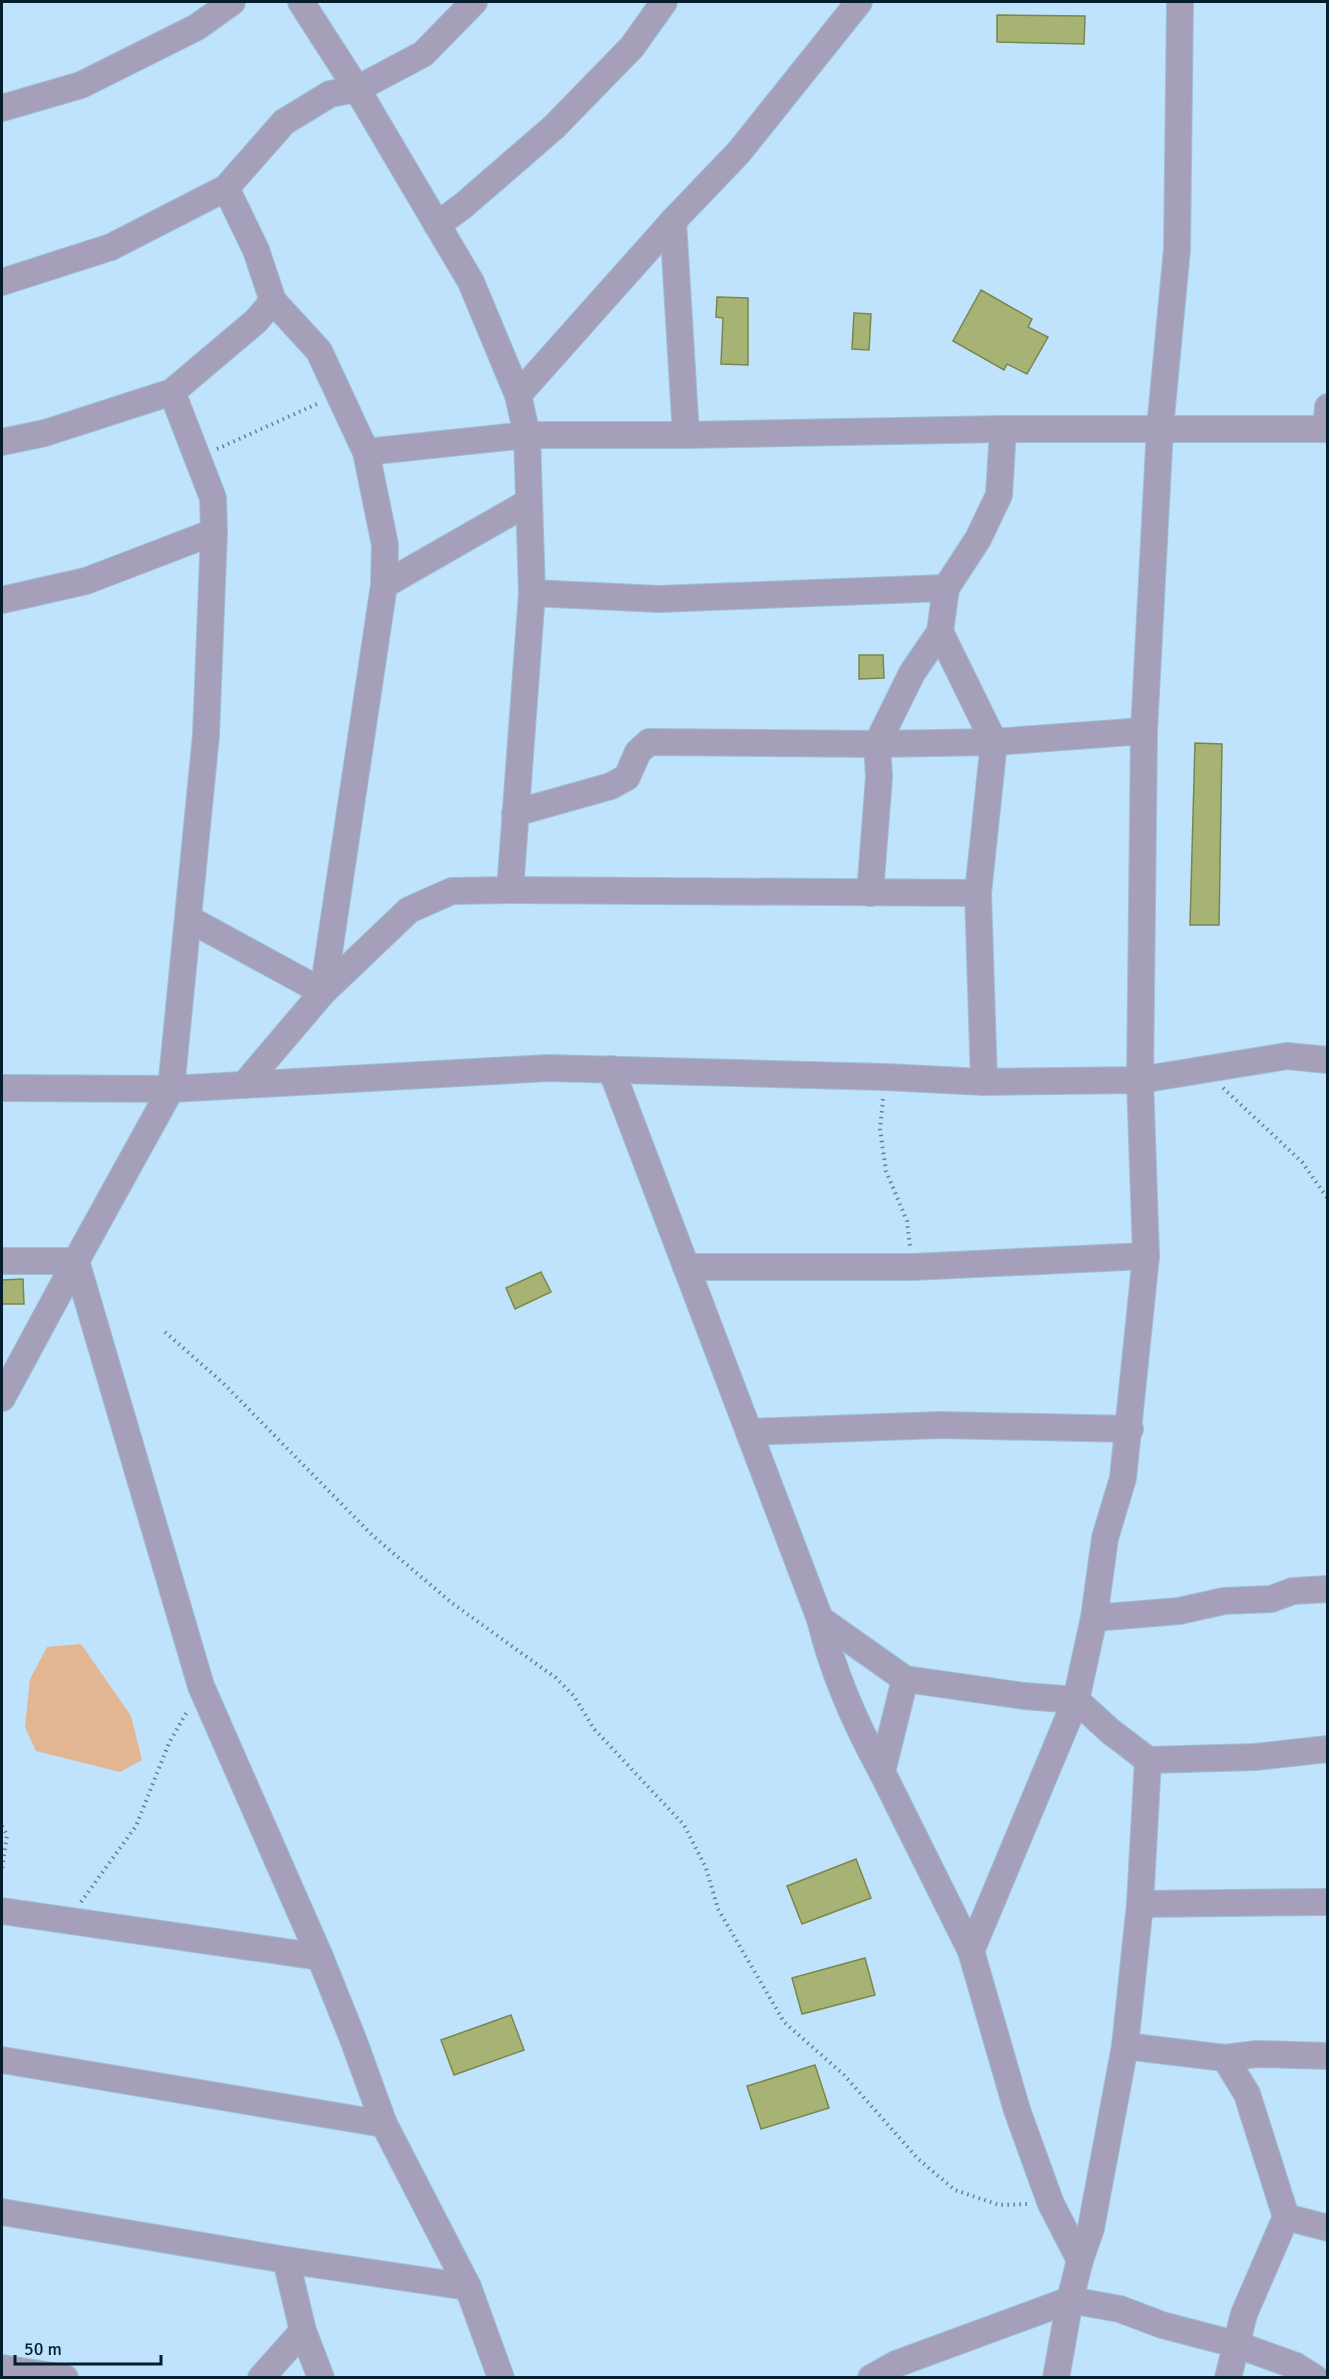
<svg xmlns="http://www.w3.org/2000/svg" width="1329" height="2379" viewBox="0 0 1329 2379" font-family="Signika,sans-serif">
	<rect width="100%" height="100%" fill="#bfe3fc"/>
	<!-- green -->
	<polygon fill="#e2b593" points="81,1644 131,1716 142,1760 120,1772 36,1751 25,1727 30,1679 47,1647"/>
	<!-- building -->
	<g fill="#a6b374" stroke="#7b874a" stroke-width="1.5">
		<polygon points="997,15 1085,16 1084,44 997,42"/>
		<polygon points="981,290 1032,319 1028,327 1048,337 1027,374 1007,364 1004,370 953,341"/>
		<polygon points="717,297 748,298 748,365 721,364 723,318 716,317"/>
		<polygon points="854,313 871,314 869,350 852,349"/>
		<polygon points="859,655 883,655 884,678 859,679"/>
		<polygon points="1195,743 1222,744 1219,925 1190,925"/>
		<polygon points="541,1272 551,1292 515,1309 506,1288"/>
		<polygon points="23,1279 24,1304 2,1304 2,1280"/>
		<polygon points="856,1859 871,1898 802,1924 787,1886"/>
		<polygon points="865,1958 875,1995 802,2014 792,1978"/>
		<polygon points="511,2015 524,2050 454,2075 441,2040"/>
		<polygon points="815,2065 829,2108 761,2129 747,2086"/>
	</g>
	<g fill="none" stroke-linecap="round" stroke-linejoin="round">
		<defs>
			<g id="minor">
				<polyline points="301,2 357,89 471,282 518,395 527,435 532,593 510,890"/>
				<polyline points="2,108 81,85 197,27 232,2"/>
				<polyline points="226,188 256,250 273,301 319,351 366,452 385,545 384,585 323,992 244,1085"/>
				<polyline points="673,221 686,435"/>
				<polyline points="437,225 464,205 554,127 632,47 664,2"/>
				<polyline points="2,282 111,247 226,188 284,122 330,94 357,89 423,54 474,2"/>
				<polyline points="172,392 213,498 214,532 206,735 171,1089 76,1261 201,1686 320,1957 353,2039 384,2124 468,2287 501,2378"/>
				<polyline points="518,395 673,221 739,152 859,2"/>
				<polyline points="1326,429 1328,407"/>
				<polyline points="2,442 45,433 172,392 256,321 273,301"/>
				<polyline points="366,452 527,435 686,435 1003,429 1328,429"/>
				<polyline points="384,585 529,502"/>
				<polyline points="532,593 659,599 946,588"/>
				<polyline points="2,600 86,581 214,532"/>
				<polyline points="515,813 611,786 627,777 638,752 649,742 877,744 994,742 1144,731"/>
				<polyline points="870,893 879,777 877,744 912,673 940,632"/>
				<polyline points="189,919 323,992 409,910 452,891 510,890 978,893"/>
				<polyline points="611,1069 820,1619 905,1679 882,1772 971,1951 1017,2110 1051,2204 1080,2260"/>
				<polyline points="984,1082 978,893 994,742 940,632 946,588 978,539 999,495 1003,429"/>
				<polyline points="2,1088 171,1089 548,1068 885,1077 984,1082 1140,1080 1287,1056 1328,1060"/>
				<polyline points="2,1261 76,1261 2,1398"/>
				<polyline points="686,1267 912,1267 1146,1256"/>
				<polyline points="749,1432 940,1425 1130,1429"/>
				<polyline points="1094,1618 1179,1611 1224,1601 1271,1599 1293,1591 1328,1589"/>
				<path d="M820 1619C833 1673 855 1723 882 1772"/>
				<polyline points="905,1679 1024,1696 1076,1700 971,1951"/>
				<polyline points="1148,1760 1255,1757 1328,1749"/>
				<polyline points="1140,1904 1328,1902"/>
				<polyline points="2,1911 320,1957"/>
				<polyline points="1125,2046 1225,2058 1257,2054 1328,2056"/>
				<polyline points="1225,2058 1247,2094 1286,2217 1244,2314 1228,2378"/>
				<polyline points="2,2060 384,2124"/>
				<polyline points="2,2212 286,2260 468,2287"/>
				<polyline points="1286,2217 1328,2228"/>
				<polyline points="286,2260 303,2331 321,2378"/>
				<polyline points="2,2368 65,2378"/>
				<polyline points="261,2378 303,2331"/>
				<polyline points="871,2378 896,2364 1070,2300 1120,2309 1162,2325 1235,2344 1296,2366 1315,2378"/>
				<polyline points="1056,2378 1070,2300 1080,2260 1091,2228 1125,2046 1140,1904 1148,1760 1110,1731 1076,1700 1094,1618 1105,1538 1123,1478 1146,1256 1140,1080 1144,731 1160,428 1177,249 1180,2"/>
			</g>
		</defs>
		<!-- minor casing -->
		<use href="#minor" stroke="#9dc0d7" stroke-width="28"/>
		<!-- path -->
		<g stroke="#638296" stroke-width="4" stroke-dasharray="1.5 4.5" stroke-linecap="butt">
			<polyline points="217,449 319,403"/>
			<polyline points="1223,1088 1302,1162 1328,1199"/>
			<polyline points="883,1099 880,1129 886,1171 907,1221 910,1246"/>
			<polyline points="165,1332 223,1383 373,1536 452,1603 556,1678 574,1696 594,1729 684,1825 706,1868 718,1909 784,2022 844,2075 918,2159 955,2190 999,2205 1028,2204"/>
			<polyline points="2,1826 7,1835 2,1869"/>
			<polyline points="81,1902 136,1826 169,1743 188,1710"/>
		</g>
		<!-- minor -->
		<use href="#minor" stroke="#a69fb9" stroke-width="26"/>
	</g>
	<!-- border -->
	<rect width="1329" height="2379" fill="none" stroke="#041e2d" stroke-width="6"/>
	<!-- scale -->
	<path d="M15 2355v9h146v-9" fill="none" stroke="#041e2d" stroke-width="3"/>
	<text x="24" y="2355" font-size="18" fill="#041e2d" stroke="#bfe3fc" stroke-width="4.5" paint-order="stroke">50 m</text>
</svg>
